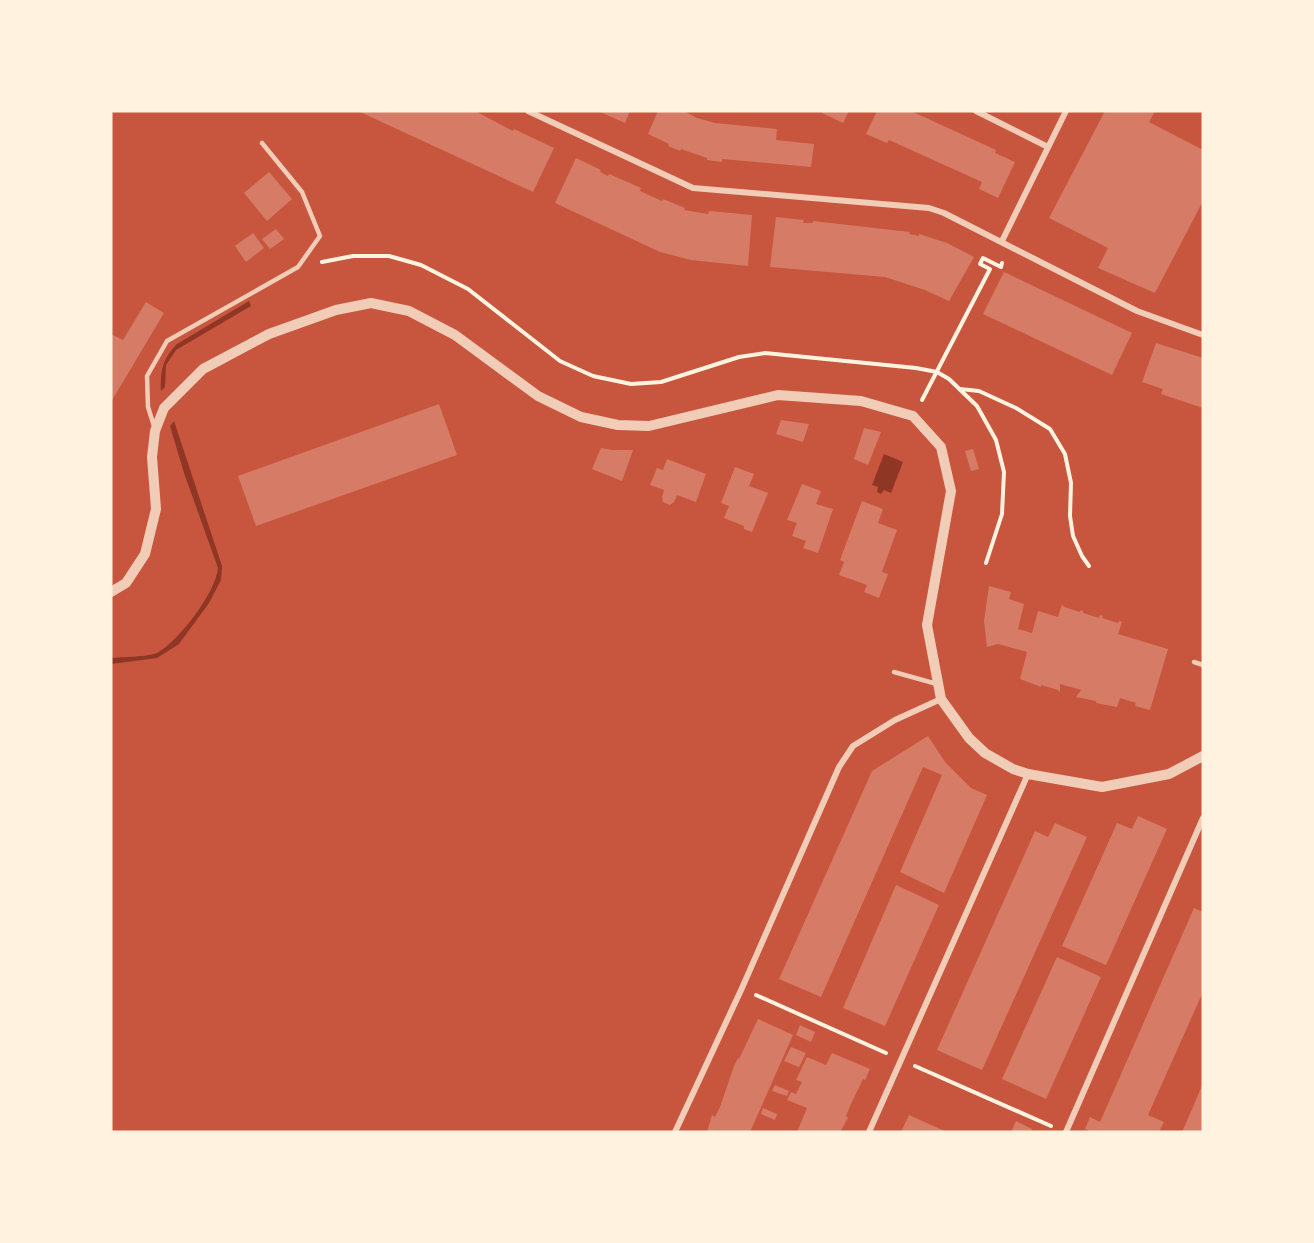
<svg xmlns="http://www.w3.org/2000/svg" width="1314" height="1243" viewBox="0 0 1314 1243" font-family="'PT Sans',sans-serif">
	<rect width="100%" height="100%" fill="#c8553d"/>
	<!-- water -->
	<g fill="#8f3625">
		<path d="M249 301 251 306 176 350 166 365 165 387 161 391C160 371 163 358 177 344Z"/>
		<path d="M174 421 222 566 221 580 209 603 179 644 157 658 111 664V658C122 657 148 657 157 653 179 641 216 592 218 568L184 473 170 426Z"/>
		<polygon points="884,454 903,462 891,493 884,490 881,494 877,492 878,487 872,485"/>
	</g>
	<!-- building -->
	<g fill="#d67c66">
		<polygon points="358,111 475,111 513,131 514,129 554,148 533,192"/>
		<polygon points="598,111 630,111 625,123"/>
		<polygon points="658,111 684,111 697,118 715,123 777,129 776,140 814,144 811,167 722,159 722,162 707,160 707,158 681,149 680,151 668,146 669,144 648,134"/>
		<polygon points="822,111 849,111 843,123 822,113"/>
		<polygon points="877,111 911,111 996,150 995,153 1015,162 998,198 979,189 982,182 889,140 887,143 866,134"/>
		<polygon points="1105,111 1155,111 1149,122 1203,150 1203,201 1155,293 1098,268 1108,248 1049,218"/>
		<polygon points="576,158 601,170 600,172 608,176 609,174 641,188 640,191 662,201 663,199 685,208 684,210 708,214 709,211 752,215 748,266 691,260 660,252 555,203"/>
		<polygon points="269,172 292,199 267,221 244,193"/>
		<polygon points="776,217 804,220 803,223 813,223 813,221 910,232 909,234 919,236 919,234 947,243 974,257 949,301 925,290 885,277 770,267"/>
		<polygon points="276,229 284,239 270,249 262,239"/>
		<polygon points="253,233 264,248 246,262 235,246"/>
		<polygon points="1004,272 1132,333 1112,375 983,314"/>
		<polygon points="146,302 164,313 111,402 111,334 123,340"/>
		<polygon points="1156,343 1203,358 1203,408 1161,394 1163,389 1142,382"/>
		<polygon points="439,404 457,455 256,526 238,476"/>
		<polygon points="781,420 809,424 803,442 776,434"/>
		<polygon points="864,428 881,432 868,465 854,459"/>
		<polygon points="601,448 612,450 633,450 622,481 592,469"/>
		<polygon points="973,449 979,469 971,471 965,451"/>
		<polygon points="667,459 706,474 696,502 677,495 674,502 670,505 663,502 662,497 664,490 650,485 657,468 663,470"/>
		<polygon points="735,467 754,474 749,486 768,493 752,532 744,529 744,526 724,518 729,506 721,503"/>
		<polygon points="802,484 821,491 816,504 833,509 818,553 803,548 806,541 792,536 797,523 787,520"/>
		<polygon points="862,501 883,509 878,523 897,530 882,572 888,574 879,598 864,592 867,585 839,575 844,562 840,560"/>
		<polygon points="989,586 1011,592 1009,599 1024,604 1018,629 1032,633 1038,611 1058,617 1062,604 1064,607 1080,612 1081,610 1083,611 1083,613 1099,618 1100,615 1103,616 1102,618 1118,623 1119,621 1122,622 1118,634 1168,649 1150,710 1135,706 1136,703 1120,698 1117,707 1096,703 1096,701 1076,697 1081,690 1060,684 1060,692 1058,690 1041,685 1041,687 1020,679 1027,652 998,644 987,647 984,621"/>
		<polygon points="928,736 945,762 971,788 987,795 944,893 900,872 942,775 923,767 821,997 779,979 872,771"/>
		<polygon points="1138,816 1167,829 1106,965 1062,946 1117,823 1132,829"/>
		<polygon points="1055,823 1087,837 982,1070 937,1050 1035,831 1048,837"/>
		<polygon points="896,885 939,905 885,1026 843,1008"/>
		<polygon points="1194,908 1203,912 1203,992 1148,1115 1164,1122 1159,1132 1092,1132 1085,1129 1090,1117 1100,1122"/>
		<polygon points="1057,957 1101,977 1046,1099 1002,1079"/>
		<polygon points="758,1019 793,1035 750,1132 707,1132 712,1115 715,1117 720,1107 734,1066 738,1058 739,1059"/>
		<polygon points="800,1025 815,1032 811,1042 796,1035"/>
		<polygon points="791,1047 806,1053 799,1067 784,1061"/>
		<polygon points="832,1053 870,1069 865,1080 863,1079 850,1106 846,1116 848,1118 840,1132 797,1132 807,1108 787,1100 791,1092 796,1094 802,1082 796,1080 807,1057 826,1065"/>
		<polygon points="1203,1083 1203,1132 1182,1132 1193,1107"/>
		<polygon points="775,1085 789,1091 787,1096 772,1091"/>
		<polygon points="763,1108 777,1114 775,1120 761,1114"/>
		<polygon points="909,1115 947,1132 901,1132"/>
		<polygon points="1016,1121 1032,1129 1031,1132 1011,1132"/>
	</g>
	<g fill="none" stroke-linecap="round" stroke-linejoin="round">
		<!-- path -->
		<g stroke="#fff3e0" stroke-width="4">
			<polyline points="322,262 353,256 389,256 421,265 468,289 560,361 593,376 631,384 661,382 739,357 765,353 916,368 937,372 949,379 977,406 996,440 1004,472 1002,514 986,563"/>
			<polyline points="960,389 979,391 1016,408 1050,429 1065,454 1071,483 1070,516 1073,536 1082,556 1089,566"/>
			<polyline points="922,400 990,269 980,264 983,258 1001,267 1002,263"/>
			<polyline points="756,995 886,1053"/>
			<polyline points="915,1066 1051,1126"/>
		</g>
		<!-- service -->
		<g stroke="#f1ccb7" stroke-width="4.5">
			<polyline points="154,426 148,407 147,376 167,341 298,267 320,236 302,192 262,143"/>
			<polyline points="1194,662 1203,665"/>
			<polyline points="894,672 937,684"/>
		</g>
		<!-- minor -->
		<g stroke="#f1ccb7" stroke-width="6">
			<polyline points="528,111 693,188 929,208 944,213 1137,311 1203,335"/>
			<polyline points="976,111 1048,147"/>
			<polyline points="1002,241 1066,111"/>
			<polyline points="675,1132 742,988 839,767 853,746 895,720 941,699"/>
			<polyline points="869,1132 1028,774"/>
			<polyline points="1066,1132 1203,818"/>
		</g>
		<!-- tertiary -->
		<polyline stroke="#f1ccb7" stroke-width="10" points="111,592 126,583 145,554 156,509 152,457 155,431 164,408 203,369 269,334 336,310 371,303 409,311 455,335 538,396 581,417 618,425 649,426 778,395 861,401 913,416 941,447 951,491 927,625 941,699 969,738 985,753 1013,769 1028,774 1102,787 1169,774 1203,756"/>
	</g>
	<!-- border -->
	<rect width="1314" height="1243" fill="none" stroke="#fff3e0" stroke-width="225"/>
</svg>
